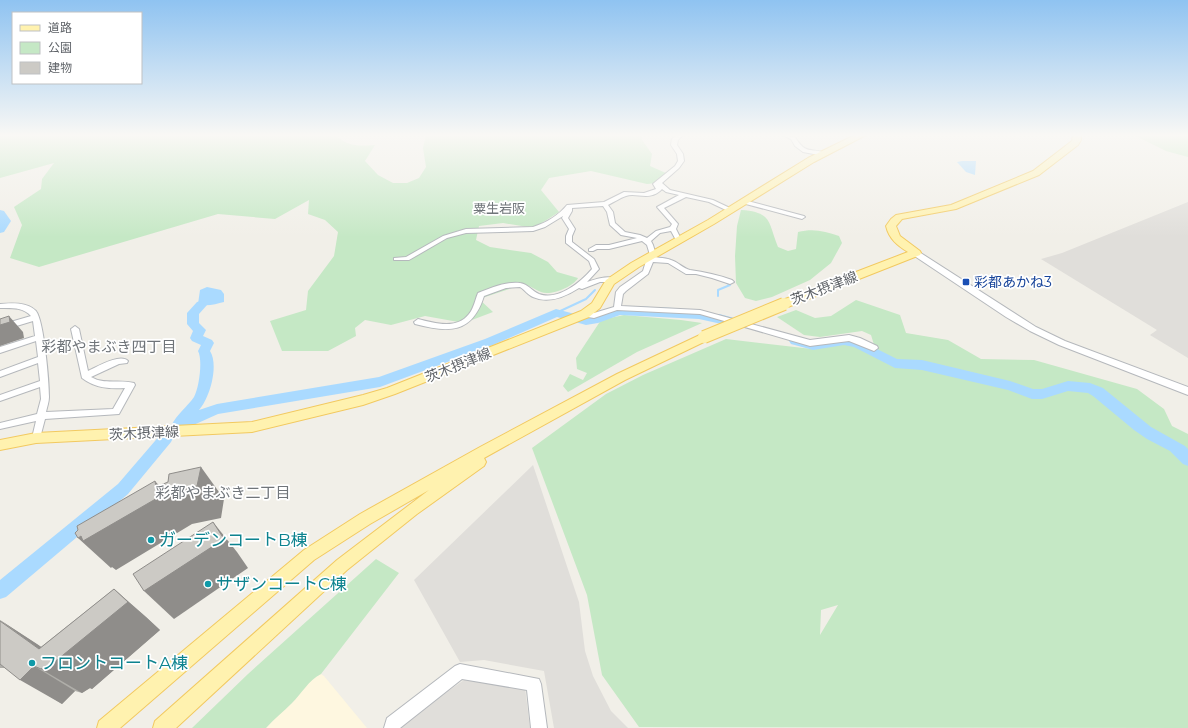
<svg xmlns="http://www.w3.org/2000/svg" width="1188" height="728" viewBox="0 0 1188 728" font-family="Montserrat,'Noto Sans JP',sans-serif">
	<rect width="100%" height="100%" fill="#f1efe8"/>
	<!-- commercial -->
	<polygon fill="#fef7e0" points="321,674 324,676 367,728 266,728 282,711 291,704 312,679"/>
	<!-- industrial -->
	<g fill="#e0deda">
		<polygon points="1188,202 1188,358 1150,335 1157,330 1041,259 1062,253"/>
		<polygon points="533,465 579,602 585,651 593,676 611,711 628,728 554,728 544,671 484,660 460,662 414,580"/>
		<polygon points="464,680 525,688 530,728 399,728 399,725"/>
	</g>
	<!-- green -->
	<g fill="#c5e8c5" fill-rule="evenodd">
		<path d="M0 135H335C349 147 358 146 375 145L365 161 378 175 393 183H407L419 178 426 167 423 148 426 135H642V140L652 154 650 166 668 174 657 183 647 184 591 171 549 178 541 190 559 212 534 228 503 223 479 226 476 240 490 247 531 253 548 262 557 272 578 278C573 287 551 296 541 292 536 290 530 286 524 284L479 299 493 312 464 323 425 316 391 325 365 320 355 328 356 336 328 351H282L270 321 306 310 308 291 334 256 338 232 325 220 308 214 309 200 275 219 218 214 39 267 10 258 22 225 14 207 41 189 42 179 54 163 0 178Z"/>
		<polygon points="1134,135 1188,135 1188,157 1166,151"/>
		<path d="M741 210C773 212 768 223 778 247L788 251 796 249 798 232C813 228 825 231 839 236L842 243 831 263 810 280 772 297 756 301 745 298 736 283 735 256 737 226Z"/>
		<path d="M856 300 900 315 906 333 948 340 981 359 1034 360 1137 389 1164 409 1172 426 1188 434V728L639 727 602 675 587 595 532 448 606 394 643 375 726 339 812 349 843 343 875 348 871 335 862 331 820 337 804 335 777 317 796 310 815 318 831 316ZM838 605 820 635 821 610Z"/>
		<polygon points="624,315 681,320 702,323 637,352 568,392 563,386 570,374 583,380 587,373 577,369 576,358 601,320"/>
		<path d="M376 559 399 573 321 674C308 681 302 693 292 703 283 712 274 719 266 728H192L248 674Z"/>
	</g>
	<!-- water -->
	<g fill="#aadaff">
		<polygon points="962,161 976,161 975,175 966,172 957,162"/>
		<path d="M207 287 221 290 224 294V302C216 304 206 307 198 304L200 290Z"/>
	</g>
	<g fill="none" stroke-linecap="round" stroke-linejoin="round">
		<!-- stream -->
		<g stroke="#aadaff" stroke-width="2">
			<polyline points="718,296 718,290 730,285 727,283"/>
			<polyline points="629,307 673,309"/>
			<polyline points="556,313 586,299 595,290"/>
			<polyline points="719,315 734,319"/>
		</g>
		<!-- river -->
		<g fill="#aadaff" fill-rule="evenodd">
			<polygon points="0,210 4,211 11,221 4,232 0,233"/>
			<path d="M201 301 205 302 207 305 199 314V323L206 330 203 336 212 340 214 343 210 351C219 365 210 398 199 410L217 404 379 377 485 339 556 309 586 317 619 307 699 311 730 318 732 321 730 324 726 325 699 319 620 315 598 323 586 325 557 317 493 345 380 387 218 414 178 432 173 430 171 426C177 414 187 407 194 397 199 388 203 360 198 351L201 345 192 341 190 338 193 331 187 324V313L197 302Z"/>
			<polygon points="795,337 813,342 844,337 857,339 897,359 922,360 1010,381 1033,389 1042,389 1068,381 1090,383 1103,388 1151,427 1185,446 1188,449 1188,466 1183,464 1170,451 1147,439 1134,430 1093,396 1088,393 1068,391 1042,399 1032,399 1008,390 922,370 895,368 854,347 844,345 813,350 791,344 789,341 791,338"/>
			<polygon points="166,432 171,434 173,438 171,442 128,494 6,597 0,599 0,580 118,484 161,434"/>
		</g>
		<defs>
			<g id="minor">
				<path d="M677 135H683L678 140 677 145 683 154 684 161 679 168 662 183 670 190 713 200 732 209V211H728L709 202 686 197 664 208 678 224 676 229 682 241 679 243 677 242 671 231 660 233 651 241 653 245 656 255 653 257 650 255 647 245 642 241 609 249H597L593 251H589V249L596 245H609L637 238 621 235 610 225 607 212 603 206 572 208V211L568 218 575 229 572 236V242L594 259 599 269 587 282C596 279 605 276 614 278L616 280 614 282H600L582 289 579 288C565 297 549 304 533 297 528 295 525 290 520 287L506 288 484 296C472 334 449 333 415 324L414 322 418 319C434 323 457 330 469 314 474 308 475 300 478 293 491 288 507 281 520 283 528 284 532 291 539 294 558 301 581 282 592 269L589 261 566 243V236L569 229 562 218 563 216 545 227 533 231 466 233 447 238 409 260H394V258L406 257 443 236 466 229 533 227C546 223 559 215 567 205L604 202 624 192 644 193 656 189 653 184 654 183 675 166 678 161 677 154 671 145 672 139ZM662 189 666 192 679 195 657 207 672 224 670 227 656 231 647 238 640 235 625 232 615 223 613 212 608 205C614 202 620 198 626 196 636 192 650 202 662 189Z"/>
				<path d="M782 135 795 137C807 157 812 146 827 154L824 156 803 152 795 146 791 139Z"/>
				<polygon points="744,200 804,216 805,217 802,219 742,203 742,201"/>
				<path d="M647 256C655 258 664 257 671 260 678 262 684 269 690 270 705 272 718 275 732 280L734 282 730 284 712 278 696 274H686L668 263 653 262 648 274 626 291 623 294 621 306 700 310 810 340 849 335 860 338 877 346 878 348 874 351 849 341 810 346 700 314 617 310 594 318 582 316 581 314 582 312 594 313 614 307 616 292 620 287 643 271 646 261 644 258Z"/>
				<path d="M0 304C11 303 27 302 36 311 44 321 49 382 49 397 49 402 47 407 46 412L113 409 125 388C109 389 95 388 82 378L71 329 75 326 79 329 88 371C97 367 120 353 128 361L127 363 119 364 91 377C105 385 119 379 134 383L135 385 119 414 45 419 40 438 39 440 36 442 33 440 32 438 36 421 0 429V423L37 414 41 399 40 387 0 401V395L40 381 38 363 0 377V371L38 357 36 341 0 353V347L35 336 33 321 0 331V325L31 316C23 307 11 308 0 308Z"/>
			</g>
			<g id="tertiary">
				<polygon points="916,250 1036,327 1065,341 1188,387 1188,395 1059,345 1030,331 1006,317 913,255 912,253 913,251"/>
				<polygon points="460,664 539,679 541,684 547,728 531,728 527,690 462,679 400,728 384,728 387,718 455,666"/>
			</g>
			<g id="primary">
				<polygon points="855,135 866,135 814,162 714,224 639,267 614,284 600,308 589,317 395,394 363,405 252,432 36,443 0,450 0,440 36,433 252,422 363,395 387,388 581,311 592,303 606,280 631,263 708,220 808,158"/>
				<path d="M1073 135H1081V140L1078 145 1039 175 956 209 902 219 896 226 900 236 920 251 921 253 920 255 788 307H780L779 304 780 301 908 252C898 246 889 239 886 226L891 219 896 215 951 205 1033 171 1072 141Z"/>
				<polygon points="704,333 708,334 710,337 708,340 625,380 484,458 486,462 484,466 417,514 347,570 176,728 153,728 155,721 337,560 429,490 370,524 314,560 120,728 97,728 99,721 304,550 360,514 480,447 617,374"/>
			</g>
		</defs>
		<!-- minor casing -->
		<use href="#minor" stroke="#b5b8bc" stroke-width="2"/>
		<!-- tertiary casing -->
		<use href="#tertiary" stroke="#b5b8bc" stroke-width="2"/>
		<!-- primary casing -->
		<use href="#primary" stroke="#f2c960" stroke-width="2"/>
		<!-- minor -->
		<use href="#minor" fill="#fff" fill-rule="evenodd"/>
		<!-- tertiary -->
		<use href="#tertiary" fill="#fff" fill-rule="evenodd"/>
		<!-- primary -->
		<use href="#primary" fill="#fff2af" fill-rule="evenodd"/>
		<defs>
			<polyline id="primary-bridge" points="704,337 784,304"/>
		</defs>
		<!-- primary-bridge casing -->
		<use href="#primary-bridge" stroke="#f2c960" stroke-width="14" stroke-linecap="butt"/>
		<!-- primary-bridge -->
		<use href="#primary-bridge" stroke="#fff2af" stroke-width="12"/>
	</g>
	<!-- wall -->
	<polygon fill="#afaea9" points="114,589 146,617 160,630 92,689 90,688 82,693 75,691 62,704 5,668 0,668 0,620 41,647"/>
	<!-- shaded-wall -->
	<g fill="#8f8d8a">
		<polygon points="9,316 23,332 24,338 0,346 0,325"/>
		<polygon points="201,467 224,499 221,518 192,524 116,570 112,567 111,568 78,538 156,487 155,481 166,493"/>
		<polygon points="213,522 237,552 248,568 174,619 144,591"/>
		<polygon points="114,589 146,617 160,630 92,689 90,688 82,693 41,669 39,649 0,620 37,644 59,659"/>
		<polygon points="34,666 75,691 62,704 20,680"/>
	</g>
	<!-- building -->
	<g fill="#cccac5" stroke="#8f8d8a">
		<polygon points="9,316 10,322 0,325 0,319"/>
		<polygon points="201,467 197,486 166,493 83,541 81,536 78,538 75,533 78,530 77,526 155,481 156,487 168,482 169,474"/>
		<polygon points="213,522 224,539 144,591 133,574"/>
		<polygon points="114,589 128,602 52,664 51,663 41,669 34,666 20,680 0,664 0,621 39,649"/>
	</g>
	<!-- sky -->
	<linearGradient id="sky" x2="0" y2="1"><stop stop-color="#8fc3f1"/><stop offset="0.57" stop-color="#f9f8f5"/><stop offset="1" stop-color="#f9f8f5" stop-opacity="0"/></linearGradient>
	<rect width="1188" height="237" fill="url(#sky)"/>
	<!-- markers -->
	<rect fill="#1a4fb4" stroke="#fff" stroke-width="1.5" x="962" y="278" width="8" height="8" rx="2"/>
	<g fill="#0f9aa8" stroke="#fff" stroke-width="1.5">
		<circle cx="151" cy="540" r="4"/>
		<circle cx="208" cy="584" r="4"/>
		<circle cx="32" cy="663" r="4"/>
	</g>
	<g text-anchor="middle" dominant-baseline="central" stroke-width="3.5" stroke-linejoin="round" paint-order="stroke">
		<!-- far-neighbourhood labels -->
		<g font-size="13" fill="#70757a" stroke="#fff">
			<text x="499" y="208">粟生岩阪</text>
		</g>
		<!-- transit labels -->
		<g font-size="14" fill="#164399" stroke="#fff" text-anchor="start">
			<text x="974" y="282">彩都あかね3</text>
		</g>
		<!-- street labels -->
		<g font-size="14" fill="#5f6368" stroke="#fff">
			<text transform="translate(824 288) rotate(-21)">茨木摂津線</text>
			<text transform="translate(458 365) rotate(-22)">茨木摂津線</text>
			<text transform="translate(144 433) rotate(-3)">茨木摂津線</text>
		</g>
		<!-- neighbourhood labels -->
		<g font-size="15" fill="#70757a" stroke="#fff">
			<text x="109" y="346">彩都やまぶき四丁目</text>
			<text x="223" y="492">彩都やまぶき二丁目</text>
		</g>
		<!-- near-culture labels -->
		<g font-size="17" fill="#0d838f" stroke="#fff" text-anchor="start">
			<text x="159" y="540">ガーデンコートB棟</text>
			<text x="216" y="584">サザンコートC棟</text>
			<text x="40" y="663">フロントコートA棟</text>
		</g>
	</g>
	<!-- legend -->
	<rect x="12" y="12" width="130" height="72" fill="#ffffff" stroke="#bfc1c3"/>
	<rect x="20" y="25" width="20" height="6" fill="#fff2af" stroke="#bfc1c3"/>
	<text x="48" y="32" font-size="12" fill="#5f6368">道路</text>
	<rect x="20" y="42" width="20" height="12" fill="#c5e8c5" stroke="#bfc1c3"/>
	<text x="48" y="52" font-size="12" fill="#5f6368">公園</text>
	<rect x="20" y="62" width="20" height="12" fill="#cccac5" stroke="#bfc1c3"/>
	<text x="48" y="72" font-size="12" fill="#5f6368">建物</text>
</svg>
